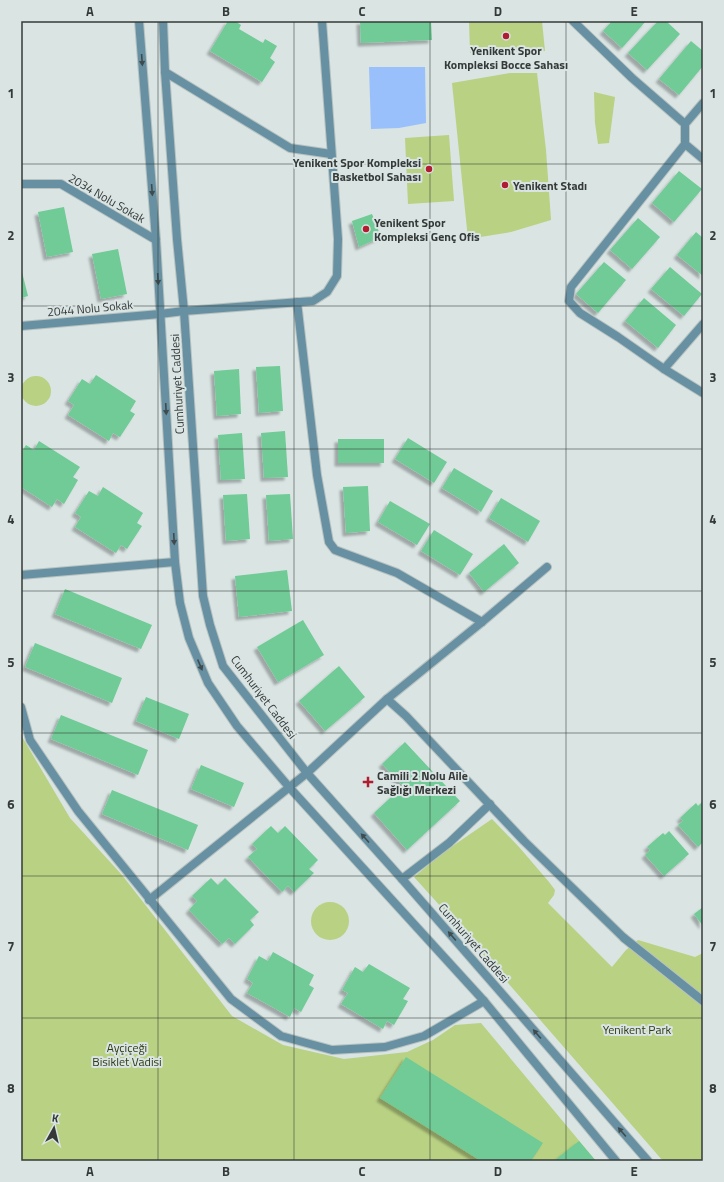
<svg xmlns="http://www.w3.org/2000/svg" width="724" height="1182" viewBox="0 0 724 1182" font-family="'Titillium Web',sans-serif">
	<defs>
		<filter id="shadow"><feDropShadow dx="-3.5" dy="3.5" stdDeviation="1" flood-color="#0004"/></filter>
	</defs>
	<rect width="100%" height="100%" fill="#d9e4e3"/>
	<!-- green -->
	<g fill="#b9d182">
		<polygon points="469,21 542,21 545,51 470,53"/>
		<polygon points="510,73 537,73 546,150 551,220 511,232 468,239 452,83"/>
		<polygon points="594,92 615,97 609,143 598,144 595,123"/>
		<polygon points="449,135 454,201 408,204 405,138"/>
		<circle cx="36" cy="391" r="15"/>
		<polygon points="21,735 70,818 122,875 232,1016 283,1045 344,1059 407,1052 433,1040 455,1025 481,1023 596,1161 21,1161"/>
		<polygon points="492,819 519,847 549,882 555,890 554,895 548,903 612,967 626,950 638,940 695,957 703,953 703,1161 663,1161 461,929 414,877 444,852"/>
		<circle cx="330" cy="921" r="19"/>
	</g>
	<!-- water -->
	<polygon fill="#99c0fb" points="369,67 425,67 426,123 399,128 371,129"/>
	<!-- building -->
	<g fill="#6fcb96" filter="url(#shadow)">
		<polygon points="228,21 235,21 241,25 239,29 263,43 265,39 277,46 270,58 275,62 262,82 210,51"/>
		<polygon points="360,21 431,21 432,40 361,43"/>
		<polygon points="612,21 646,21 622,48 603,31"/>
		<polygon points="658,21 666,21 680,34 647,70 628,53"/>
		<polygon points="691,41 703,51 703,66 679,95 659,79"/>
		<polygon points="679,171 702,189 674,222 652,203"/>
		<polygon points="64,207 73,252 47,257 38,212"/>
		<polygon points="372,214 381,237 359,247 352,221"/>
		<polygon points="638,218 660,237 632,269 610,250"/>
		<polygon points="696,232 703,238 703,276 677,255"/>
		<polygon points="118,249 127,294 101,299 92,254"/>
		<polygon points="604,262 626,280 598,313 576,294"/>
		<polygon points="670,267 702,294 684,316 651,289"/>
		<polygon points="21,268 28,296 21,298"/>
		<polygon points="644,298 676,325 658,348 625,321"/>
		<polygon points="280,366 283,411 259,413 256,367"/>
		<polygon points="239,369 241,414 217,416 214,371"/>
		<polygon points="96,375 136,401 130,411 135,414 120,437 113,433 109,441 68,415 74,405 68,401 82,379 90,384"/>
		<polygon points="285,431 288,477 264,478 261,433"/>
		<polygon points="242,433 245,479 221,480 218,435"/>
		<polygon points="408,438 447,462 434,483 395,459"/>
		<rect x="338" y="439" width="46" height="24"/>
		<polygon points="39,441 80,467 73,477 78,480 64,504 57,499 52,507 21,487 21,453 26,445 34,450"/>
		<polygon points="454,468 493,491 481,512 442,488"/>
		<polygon points="368,486 370,531 346,533 343,487"/>
		<polygon points="103,487 143,513 137,523 142,526 127,549 121,545 116,553 75,527 81,517 75,513 89,491 98,496"/>
		<polygon points="247,494 250,539 226,541 223,495"/>
		<polygon points="290,494 293,539 269,541 266,495"/>
		<polygon points="501,498 540,521 528,542 489,518"/>
		<polygon points="390,501 430,524 417,545 378,522"/>
		<polygon points="434,530 473,554 460,575 421,551"/>
		<polygon points="504,544 519,563 484,592 469,573"/>
		<polygon points="287,570 292,611 239,617 235,576"/>
		<polygon points="65,589 152,625 141,649 55,614"/>
		<polygon points="303,620 324,655 278,682 257,647"/>
		<polygon points="35,643 122,678 112,703 25,667"/>
		<polygon points="339,666 365,697 325,731 299,701"/>
		<polygon points="146,697 189,714 179,739 136,721"/>
		<polygon points="61,715 148,750 138,775 51,739"/>
		<polygon points="405,742 460,801 407,850 374,813 403,786 382,764"/>
		<polygon points="201,765 244,783 234,807 191,789"/>
		<polygon points="112,790 198,825 188,850 102,814"/>
		<polygon points="703,801 703,842 698,847 678,825 683,821 680,818 696,803 698,806"/>
		<polygon points="271,826 278,833 285,826 318,860 309,869 314,873 294,892 288,886 282,892 248,857 257,849 252,844"/>
		<polygon points="669,831 689,854 664,876 645,855 650,850 647,847 663,833 665,835"/>
		<polygon points="211,878 218,885 225,878 259,912 250,920 254,925 235,944 229,938 222,944 189,910 197,901 192,896"/>
		<polygon points="703,907 703,926 694,914"/>
		<polygon points="273,952 314,975 309,985 314,988 301,1012 294,1008 290,1017 247,993 253,983 247,979 259,956 268,961"/>
		<polygon points="369,964 410,988 403,999 408,1001 394,1025 387,1021 383,1029 341,1004 348,993 342,990 355,967 363,972"/>
		<polygon points="406,1057 543,1143 531,1161 481,1161 380,1098"/>
		<polygon points="579,1141 596,1161 554,1161 570,1148"/>
	</g>
	<g fill="none" stroke-linecap="round" stroke-linejoin="round">
		<defs>
			<polyline id="pedestrian" points="624,938 703,1001"/>
			<g id="minor">
				<polyline points="573,21 632,78 685,124 685,144 703,159"/>
				<polyline points="165,72 290,148 331,154"/>
				<polyline points="685,124 703,103"/>
				<polyline points="21,184 61,184 156,240"/>
				<polyline points="297,302 317,475 329,542 335,550 397,573 482,622"/>
				<polyline points="703,324 664,369 703,393"/>
				<polyline points="21,326 160,314"/>
				<polyline points="664,369 618,337 580,313 569,301 571,287 685,144"/>
				<polyline points="21,575 175,562"/>
				<polyline points="387,699 482,622 547,567"/>
				<polyline points="21,707 30,740 78,811 231,999 281,1036 332,1050 385,1047 424,1036 484,1001"/>
				<polyline points="402,879 449,843 490,804"/>
				<polyline points="149,900 307,773 387,699 406,716 524,841 624,938"/>
			</g>
			<g id="tertiary">
				<polyline points="139,21 156,240 175,562 180,603 189,638 208,683 237,726 289,787 484,1001 616,1161"/>
				<polyline points="163,21 165,72 177,239 184,311 203,596 210,625 223,666 307,773 402,879 648,1161"/>
				<polyline points="160,314 184,311 313,301 327,292 337,276 338,239 322,21"/>
			</g>
		</defs>
		<!-- pedestrian casing -->
		<use href="#pedestrian" stroke="#b8c2c1" stroke-width="10"/>
		<!-- minor casing -->
		<use href="#minor" stroke="#b8c2c1" stroke-width="10"/>
		<!-- tertiary casing -->
		<use href="#tertiary" stroke="#b8c2c1" stroke-width="10"/>
		<!-- pedestrian -->
		<use href="#pedestrian" stroke="#6791a2" stroke-width="8"/>
		<!-- minor -->
		<use href="#minor" stroke="#6791a2" stroke-width="8"/>
		<!-- tertiary -->
		<use href="#tertiary" stroke="#6791a2" stroke-width="8"/>
	</g>
	<!-- one-way arrows -->
	<defs><path id="oneway-solid" d="M-6-.8H1V-3.2L6.5 0L1 3.2V.8H-6Z"/></defs>
	<g fill="#3f4b4e">
		<use href="#oneway-solid" transform="translate(142 60) rotate(86)"/>
		<use href="#oneway-solid" transform="translate(152 190) rotate(86)"/>
		<use href="#oneway-solid" transform="translate(158 279) rotate(87)"/>
		<use href="#oneway-solid" transform="translate(166 409) rotate(87)"/>
		<use href="#oneway-solid" transform="translate(174 539) rotate(87)"/>
		<use href="#oneway-solid" transform="translate(200 665) rotate(67)"/>
		<use href="#oneway-solid" transform="translate(365 838) rotate(-132)"/>
		<use href="#oneway-solid" transform="translate(452 936) rotate(-131)"/>
		<use href="#oneway-solid" transform="translate(537 1034) rotate(-131)"/>
		<use href="#oneway-solid" transform="translate(622 1132) rotate(-131)"/>
	</g>
	<!-- grid -->
	<path fill="none" stroke="#353a39" stroke-width="1" stroke-opacity="0.55" d="M158 21V1161M294 21V1161M430 21V1161M566 21V1161M21 164H703M21 306H703M21 449H703M21 591H703M21 733H703M21 876H703M21 1018H703"/>
	<!-- markers -->
	<g fill="#b01c30" stroke="#d9e4e3" stroke-width="1.5">
		<circle cx="506" cy="36" r="4"/>
		<circle cx="429" cy="169" r="4"/>
		<circle cx="505" cy="185" r="4"/>
		<circle cx="366" cy="229" r="4"/>
		<path d="M366 776h4v4h4v4h-4v4h-4v-4h-4v-4h4z"/>
	</g>
	<g text-anchor="middle" dominant-baseline="central" stroke-width="4" stroke-linejoin="round" paint-order="stroke">
		<!-- poi labels -->
		<g font-size="12" font-weight="bold" fill="#353a39" stroke="#d9e4e3" text-anchor="start">
			<text x="506" y="50" text-anchor="middle">Yenikent Spor<tspan x="506" dy="14">Kompleksi Bocce Sahası</tspan></text>
			<text x="421" y="162" text-anchor="end">Yenikent Spor Kompleksi<tspan x="421" dy="14">Basketbol Sahası</tspan></text>
			<text x="513" y="185">Yenikent Stadı</text>
			<text x="374" y="222">Yenikent Spor<tspan x="374" dy="14">Kompleksi Genç Ofis</tspan></text>
			<text x="377" y="775">Camili 2 Nolu Aile<tspan x="377" dy="14">Sağlığı Merkezi</tspan></text>
		</g>
		<!-- street labels -->
		<g font-size="12" fill="#353a39" stroke="#d9e4e3">
			<text transform="translate(107 198) rotate(30)">2034 Nolu Sokak</text>
			<text transform="translate(90 308) rotate(-5)">2044 Nolu Sokak</text>
			<text transform="translate(177 384) rotate(-93)">Cumhuriyet Caddesi</text>
			<text transform="translate(264 697) rotate(53)">Cumhuriyet Caddesi</text>
			<text transform="translate(474 943) rotate(49)">Cumhuriyet Caddesi</text>
		</g>
		<!-- park labels -->
		<g font-size="12" fill="#303a15" stroke="#d9e4e3">
			<text x="637" y="1029">Yenikent Park</text>
			<text x="127" y="1047">Ayçiçeği<tspan x="127" dy="14">Bisiklet Vadisi</tspan></text>
		</g>
	</g>
	<!-- border -->
	<rect width="724" height="1182" fill="none" stroke="#d9e4e3" stroke-width="44"/>
	<!-- north arrow -->
	<g transform="translate(54 1128) rotate(8)" stroke="#d9e4e3" stroke-width="3" paint-order="stroke">
	<path d="M0-3L7 15L0 10L-7 15Z" fill="#353a39"/>
	<text y="-6" font-size="11" font-weight="bold" text-anchor="middle" fill="#353a39">K</text>
	</g>
	<rect x="22" y="22" width="680" height="1138" fill="none" stroke="#353a39" stroke-width="1.5"/>
	<g font-size="13" text-anchor="middle" font-weight="bold" fill="#353a39">
		<text x="90" y="16">A</text>
		<text x="226" y="16">B</text>
		<text x="362" y="16">C</text>
		<text x="498" y="16">D</text>
		<text x="634" y="16">E</text>
		<text x="11" y="98">1</text>
		<text x="713" y="98">1</text>
		<text x="11" y="240">2</text>
		<text x="713" y="240">2</text>
		<text x="11" y="382">3</text>
		<text x="713" y="382">3</text>
		<text x="11" y="524">4</text>
		<text x="713" y="524">4</text>
		<text x="11" y="667">5</text>
		<text x="713" y="667">5</text>
		<text x="11" y="809">6</text>
		<text x="713" y="809">6</text>
		<text x="11" y="951">7</text>
		<text x="713" y="951">7</text>
		<text x="11" y="1093">8</text>
		<text x="713" y="1093">8</text>
		<text x="90" y="1176">A</text>
		<text x="226" y="1176">B</text>
		<text x="362" y="1176">C</text>
		<text x="498" y="1176">D</text>
		<text x="634" y="1176">E</text>
	</g>
</svg>
